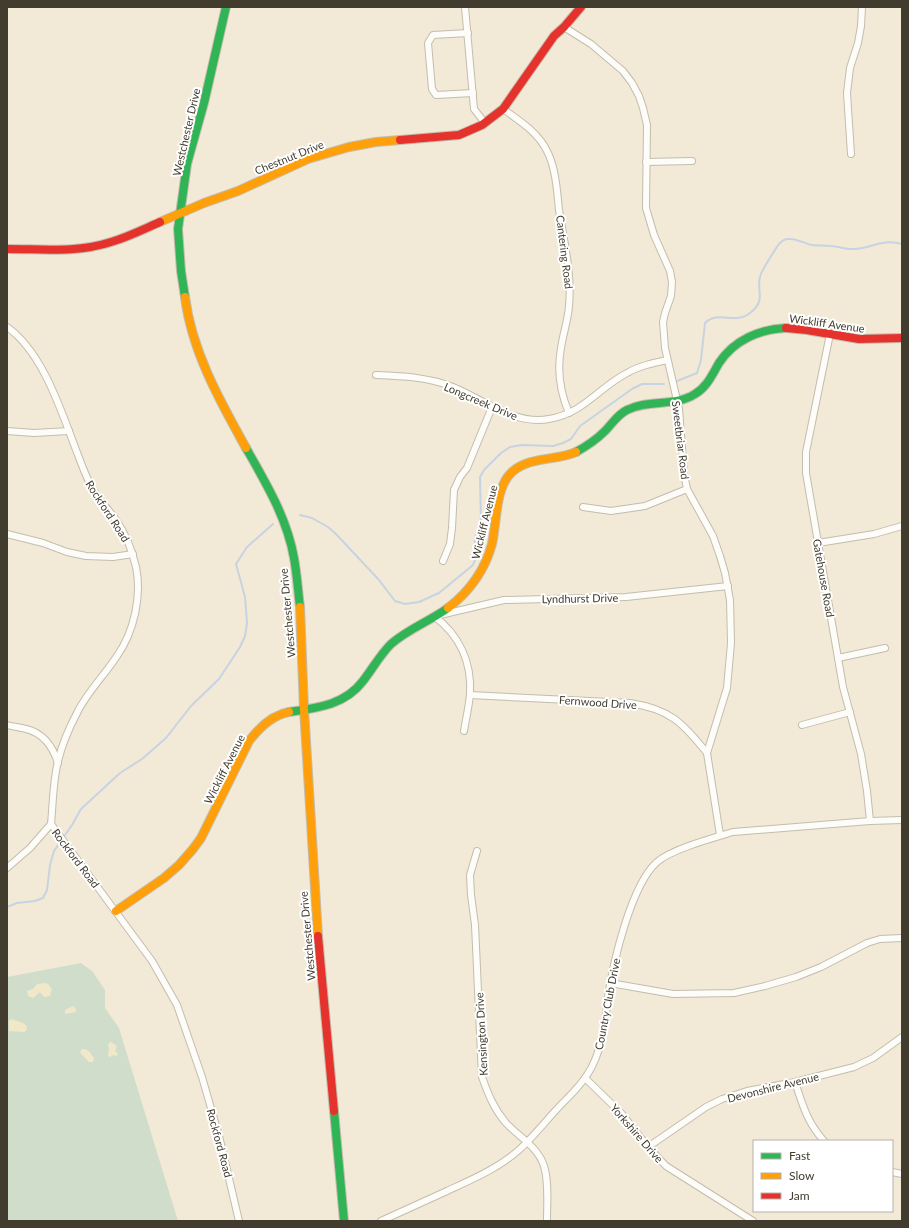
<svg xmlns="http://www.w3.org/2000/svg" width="909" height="1228" viewBox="0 0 909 1228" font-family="Lato,sans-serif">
	<rect width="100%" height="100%" fill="#f2ead6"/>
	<!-- green -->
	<polygon fill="#d1ddcb" points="81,963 92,971 105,990 105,1008 119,1028 178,1221 7,1221 7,977"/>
	<!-- sand -->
	<g fill="#f1e8ca">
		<polygon points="45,983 48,984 52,989 50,996 44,997 40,992 33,998 28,996 27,991 33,989 37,984"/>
		<polygon points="73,1006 76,1009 76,1012 65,1014 65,1010"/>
		<path d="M12 1019C18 1022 28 1022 27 1030L24 1032 9 1031V1021Z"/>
		<polygon points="111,1042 117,1046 115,1051 118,1054 116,1056 113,1055 110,1057 108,1056 109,1048 108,1045 109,1043"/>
		<path d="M82 1049C89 1049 91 1053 94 1059L93 1062H89C87 1059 82 1056 80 1052Z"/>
	</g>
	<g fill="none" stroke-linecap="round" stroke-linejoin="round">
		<!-- stream -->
		<g stroke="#c7d3e2" stroke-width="2">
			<path d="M677 381 697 373 701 360 705 323C718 310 736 325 750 313 767 300 756 291 760 277 760 273 777 246 780 243 782 241 785 239 788 239 795 238 804 243 812 245 818 246 824 245 830 246 837 246 844 249 851 249 869 250 881 238 902 244"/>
			<polyline points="300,515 312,518 328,527 336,534 379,580 395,601 405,604 419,602 439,593 473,565 475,560 475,537 481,522 480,477 484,470 501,453 510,447 522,445 553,446 563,443 571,439 580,426 632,389 642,384 664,384"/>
			<polyline points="7,907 17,903 35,901 43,898 47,890 50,865 54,851 72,825 81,809 120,773 142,759 166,738 191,706 219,679 240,647 245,636 247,623 245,597 236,564 247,547 273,524"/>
		</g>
		<defs>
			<g id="street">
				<polyline points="465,7 474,109 485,123"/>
				<polyline points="564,27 591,44 623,71 632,83 639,96 643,108 647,125 646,208 654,235 670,271 672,282 671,296 665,313 663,322 665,348 679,409 684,474 687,489 713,536 720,556 725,573 730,600 731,643 727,688 707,753 720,835"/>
				<polyline points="468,33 433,35 428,43 432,89 436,95 473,93"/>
				<path d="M503 109C520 121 539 133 548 153 556 170 557 191 559 210 564 241 572 274 569 306 568 320 563 334 561 348 557 370 560 392 569 413"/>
				<polyline points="851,154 847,93 850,68 858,43 861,26 862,7"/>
				<polyline points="646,162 692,161"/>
				<path d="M7 327C44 353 62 414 78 455 83 468 87 480 94 491 100 501 109 510 116 520 126 534 132 550 136 567 142 596 134 632 117 656 104 676 87 692 77 713 69 728 62 745 58 761 53 781 53 803 51 824L152 961 177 1005 202 1077 219 1136 239 1221"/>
				<polyline points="830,334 806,452 806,473 843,687 861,754 867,791 870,821"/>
				<path d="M376 375C402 376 428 377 453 387 485 400 513 425 549 419 584 413 598 388 627 373 639 366 653 363 667 360"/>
				<polyline points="7,431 34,433 69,431"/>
				<polyline points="583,507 611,511 645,506 687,489"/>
				<polyline points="7,534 43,543 67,552 86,556 113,557 133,554"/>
				<polyline points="818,543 874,534 902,526"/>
				<polyline points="443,561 450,544 452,528 454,490 460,477 467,468 492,407"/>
				<polyline points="440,615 504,600 626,597 728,586"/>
				<path d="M434 616C459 635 472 662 470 694 469 706 466 719 464 731"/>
				<polyline points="838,658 885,648"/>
				<path d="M470 695 630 703C670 709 683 723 707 753"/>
				<path d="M7 725C13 727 20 727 26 729 43 733 53 747 58 763"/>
				<polyline points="802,725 850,712"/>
				<path d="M477 851 470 875 471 895 475 925 482 1077C488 1094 494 1109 506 1123 519 1137 538 1147 544 1166 549 1182 547 1204 547 1221"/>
				<polyline points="7,868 30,848 51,824"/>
				<polyline points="610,983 673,994 734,993 765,986 796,977 821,967 867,943 880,939 902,938"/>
				<polyline points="585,1078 622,1114 648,1147 666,1166 753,1221"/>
				<path d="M795 1082C803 1106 807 1122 824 1141"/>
				<polyline points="648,1147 706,1107 722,1099 747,1091 795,1082 854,1067 873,1058 902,1037"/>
				<polyline points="892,1172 902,1174"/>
				<path d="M381 1221C403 1211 425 1201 447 1191 473 1179 499 1168 520 1149 533 1137 545 1122 557 1109 567 1098 579 1088 587 1075 602 1053 605 1023 608 997 613 963 631 885 657 862 672 849 713 838 733 832L870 821 902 820"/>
			</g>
			<g id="fast">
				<polyline points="185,297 181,271 178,229 187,164 204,103 226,7"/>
				<path d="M246 448C266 483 287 518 294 558 297 574 298 591 300 607"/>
				<path d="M576 452C587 446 597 439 605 431 612 424 618 414 627 410 648 399 675 407 695 394 707 387 712 375 719 363 734 340 760 329 786 328"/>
				<path d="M289 712C317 708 345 705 363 681 373 668 380 655 391 644 408 629 430 621 448 608"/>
				<polyline points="334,1111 344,1221"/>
			</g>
			<g id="slow">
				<polyline points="160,222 204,203 238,191 308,159 349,147 376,142 400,140"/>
				<path d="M185 297C192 352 220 401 246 448"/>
				<polyline points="300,607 304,709 318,936"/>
				<path d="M448 608C470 591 485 570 492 544 497 522 495 487 512 472 530 456 556 461 576 452"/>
				<path d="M116 911 164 878 179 865 193 849 201 838 249 741C259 728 272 715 289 712"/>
			</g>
			<g id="jam">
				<polyline points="400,140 459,135 482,125 503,109 554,36 564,27 581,7"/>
				<path d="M7 249C42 249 78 253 111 242 128 237 144 229 160 222"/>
				<polyline points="786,328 807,330 859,339 902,338"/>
				<polyline points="318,936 334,1111"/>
			</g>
		</defs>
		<!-- street casing -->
		<use href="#street" stroke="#c3bdad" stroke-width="8"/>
		<!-- fast casing -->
		<use href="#fast" stroke="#c3bdad" stroke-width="10"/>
		<!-- slow casing -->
		<use href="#slow" stroke="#c3bdad" stroke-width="10"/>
		<!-- jam casing -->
		<use href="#jam" stroke="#c3bdad" stroke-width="10"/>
		<!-- street -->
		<use href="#street" stroke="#fdfcf9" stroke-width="6"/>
		<!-- fast -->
		<use href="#fast" stroke="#30b455" stroke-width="8"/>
		<!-- slow -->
		<use href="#slow" stroke="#ff9f0a" stroke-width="8"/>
		<!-- jam -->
		<use href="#jam" stroke="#e5322d" stroke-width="8"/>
	</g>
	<g text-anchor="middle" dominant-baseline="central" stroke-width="4" stroke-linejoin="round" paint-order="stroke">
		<!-- street labels -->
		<g font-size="11" fill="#423c2e" stroke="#fff">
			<text transform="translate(186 132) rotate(-77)">Westchester Drive</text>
			<text transform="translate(289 157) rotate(-22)">Chestnut Drive</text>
			<text transform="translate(565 252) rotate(83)">Cantering Road</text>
			<text transform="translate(827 323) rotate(8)">Wickliff Avenue</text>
			<text transform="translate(481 401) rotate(23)">Longcreek Drive</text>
			<text transform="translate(681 440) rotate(83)">Sweetbriar Road</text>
			<text transform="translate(108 511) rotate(57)">Rockford Road</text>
			<text transform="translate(484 522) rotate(-76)">Wickliff Avenue</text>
			<text transform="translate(824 578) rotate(80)">Gatehouse Road</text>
			<text transform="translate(580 598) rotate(-1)">Lyndhurst Drive</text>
			<text transform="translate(287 613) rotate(-95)">Westchester Drive</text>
			<text transform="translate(598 702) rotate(4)">Fernwood Drive</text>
			<text transform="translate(224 769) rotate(-63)">Wickliff Avenue</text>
			<text transform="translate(76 858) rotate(53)">Rockford Road</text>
			<text transform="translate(307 936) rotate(-95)">Westchester Drive</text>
			<text transform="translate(607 1004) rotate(-79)">Country Club Drive</text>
			<text transform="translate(481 1034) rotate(-93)">Kensington Drive</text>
			<text transform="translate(773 1087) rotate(-14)">Devonshire Avenue</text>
			<text transform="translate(637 1133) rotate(49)">Yorkshire Drive</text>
			<text transform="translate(220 1143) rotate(75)">Rockford Road</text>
		</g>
	</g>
	<!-- border -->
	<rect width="909" height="1228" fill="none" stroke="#423c2e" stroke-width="16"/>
	<!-- legend -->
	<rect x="753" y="1140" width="140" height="72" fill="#ffffff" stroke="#b3b1ab"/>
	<rect x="761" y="1153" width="20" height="6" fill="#30b455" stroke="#b3b1ab"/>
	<text x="789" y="1160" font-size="12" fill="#423c2e">Fast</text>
	<rect x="761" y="1173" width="20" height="6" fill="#ff9f0a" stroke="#b3b1ab"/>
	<text x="789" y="1180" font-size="12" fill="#423c2e">Slow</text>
	<rect x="761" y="1193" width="20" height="6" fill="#e5322d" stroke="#b3b1ab"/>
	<text x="789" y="1200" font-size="12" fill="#423c2e">Jam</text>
</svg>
